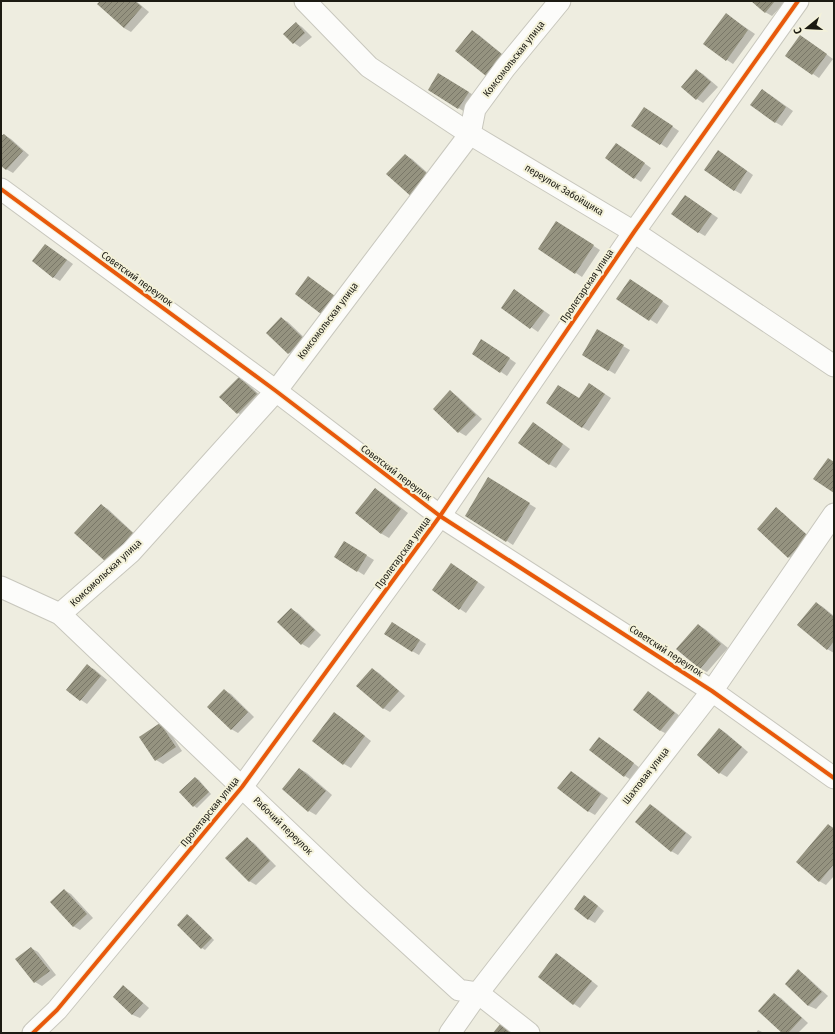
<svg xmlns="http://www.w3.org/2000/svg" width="835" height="1034" viewBox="0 0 835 1034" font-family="'Fira Sans Condensed',sans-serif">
	<defs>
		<pattern id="building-hatch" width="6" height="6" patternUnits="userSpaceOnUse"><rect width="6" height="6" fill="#959380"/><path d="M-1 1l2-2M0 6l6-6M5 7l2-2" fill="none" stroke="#797768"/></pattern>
	</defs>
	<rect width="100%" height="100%" fill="#eeede0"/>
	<!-- shadow -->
	<g fill="#0003">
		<polygon points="101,1 136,1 149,12 131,32 124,28 98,4"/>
		<polygon points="752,1 786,1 772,16 765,12"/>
		<polygon points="726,14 755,34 733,64 727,60"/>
		<polygon points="296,23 302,27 312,37 300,47 294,43"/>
		<polygon points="472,31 479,35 509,60 493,79 486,76"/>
		<polygon points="807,40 833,59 819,78 786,56"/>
		<polygon points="696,70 703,74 718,87 703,103 697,99 682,87"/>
		<polygon points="439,74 475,96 465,112 429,90"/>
		<polygon points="769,94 793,111 782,126 775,122"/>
		<polygon points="651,112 679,131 667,148 633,126"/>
		<polygon points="4,135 11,139 29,155 13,173 6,169 1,165 1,138"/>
		<polygon points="623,148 651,168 641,182 635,178"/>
		<polygon points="405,155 412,159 439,183 421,202"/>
		<polygon points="725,155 753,175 741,194 734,190"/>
		<polygon points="686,196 718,218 705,236 698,232"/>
		<polygon points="563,226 600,250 582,277 576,273"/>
		<polygon points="46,245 52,249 73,264 60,281 53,277"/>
		<polygon points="637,284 669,306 657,324 617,298"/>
		<polygon points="515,290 550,315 538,332 502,307"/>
		<polygon points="281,318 288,322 309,342 296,357 289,353"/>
		<polygon points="597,331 630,350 615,374 583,355"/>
		<polygon points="488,344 516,363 507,376 501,372"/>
		<polygon points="239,378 246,382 263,398 245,417 238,413"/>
		<polygon points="590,384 611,398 589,431 582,427 579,399"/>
		<polygon points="451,392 457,396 482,419 466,436 459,432 434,409"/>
		<polygon points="540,427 570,449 556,468 549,464"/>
		<polygon points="495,483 536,508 513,545 507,541"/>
		<polygon points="375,489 382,493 408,513 389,538 382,534 356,513"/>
		<polygon points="101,505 108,509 140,539 75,533"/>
		<polygon points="776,509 783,513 814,541 796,561 789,557"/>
		<polygon points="351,546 374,560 364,575 335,557"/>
		<polygon points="458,568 485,587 466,613 460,609"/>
		<polygon points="816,603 823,607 834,616 834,653 827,649"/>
		<polygon points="291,609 298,613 321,635 309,648 302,644 279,622"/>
		<polygon points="698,625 705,629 728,648 707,672 700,669"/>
		<polygon points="399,627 426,644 419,655 412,651"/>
		<polygon points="87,666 94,669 107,680 87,704 81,700 68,690"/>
		<polygon points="372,669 379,673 405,696 390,712 383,708"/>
		<polygon points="224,690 231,694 254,717 238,733 231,729"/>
		<polygon points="648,692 655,696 681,717 667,734 661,731 634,710"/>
		<polygon points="334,713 341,717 371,741 351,768 344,764 313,741"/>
		<polygon points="160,724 167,728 182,751 163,764 156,760"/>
		<polygon points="720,729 726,733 748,752 727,777 720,773 698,755"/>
		<polygon points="606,742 640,768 631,780 625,776"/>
		<polygon points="300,769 307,773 332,795 316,815 309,811"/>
		<polygon points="571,772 578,776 608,798 595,815 588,811"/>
		<polygon points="196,778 199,780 211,794 197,808 194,806"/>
		<polygon points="651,805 657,809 692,837 678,855 671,851"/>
		<polygon points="828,825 834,828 834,876 826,885 819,881"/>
		<polygon points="247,839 254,843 276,866 256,885 249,881"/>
		<polygon points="64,890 71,894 93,918 80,930 73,926"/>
		<polygon points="584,897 591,900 604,911 595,923 588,919"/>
		<polygon points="187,915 191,917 214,940 205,950 202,948 178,925"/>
		<polygon points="31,948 38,952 56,975 42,986 35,982 16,959"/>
		<polygon points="557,954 563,958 598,986 580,1008 574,1004"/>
		<polygon points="798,971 805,975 828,996 816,1009 809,1006 786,984"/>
		<polygon points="124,987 130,991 149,1008 140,1018 133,1015 114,997"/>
		<polygon points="774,994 781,998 808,1023 798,1033 784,1033"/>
		<polygon points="758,1030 764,1033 756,1033"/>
	</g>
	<!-- building -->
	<g fill="url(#building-hatch)">
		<polygon points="100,1 135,1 142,7 124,28 97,4"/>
		<polygon points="751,1 775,1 765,13"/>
		<polygon points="726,13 748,30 726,61 703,44"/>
		<polygon points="296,22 305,33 293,44 283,34"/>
		<polygon points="472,30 503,55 486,76 455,51"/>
		<polygon points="800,35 827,54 812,75 785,56"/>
		<polygon points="696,69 711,82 696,100 681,87"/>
		<polygon points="438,73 469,92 458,109 428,90"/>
		<polygon points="762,89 786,107 775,123 750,105"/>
		<polygon points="644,107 673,126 660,145 631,126"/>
		<polygon points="4,134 23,151 6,170 1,166 1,136"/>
		<polygon points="616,143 645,163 634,179 605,158"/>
		<polygon points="718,150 747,171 734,191 704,170"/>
		<polygon points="405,154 433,179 414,199 386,174"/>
		<polygon points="685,195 712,214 698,233 671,214"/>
		<polygon points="556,221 594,245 575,274 538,249"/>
		<polygon points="45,244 67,260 53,278 32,261"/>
		<polygon points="308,276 335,296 321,314 295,294"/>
		<polygon points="630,279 663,301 649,321 616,299"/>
		<polygon points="514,289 544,311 530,329 501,308"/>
		<polygon points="281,317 303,338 288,354 266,333"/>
		<polygon points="597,329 624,345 608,371 582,355"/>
		<polygon points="481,339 510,358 500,373 472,354"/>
		<polygon points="239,377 257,394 237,414 219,397"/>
		<polygon points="589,383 605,394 582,428 546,403 558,385 579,398"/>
		<polygon points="450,390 476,415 458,433 433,409"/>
		<polygon points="533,422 563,444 549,465 518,443"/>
		<polygon points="828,458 834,462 834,493 813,479"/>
		<polygon points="488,477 530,503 506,542 465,516"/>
		<polygon points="375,488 401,509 381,534 355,513"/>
		<polygon points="101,504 134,534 107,563 74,533"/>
		<polygon points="776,507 808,536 788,558 757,529"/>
		<polygon points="344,541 367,555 357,572 334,557"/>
		<polygon points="451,563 478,582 459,610 432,590"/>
		<polygon points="816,602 834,617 834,641 827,650 797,625"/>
		<polygon points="291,608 315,630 301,645 277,622"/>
		<polygon points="392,622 420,640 412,652 384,634"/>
		<polygon points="698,624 721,644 700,669 676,649"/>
		<polygon points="87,664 101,676 80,701 66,690"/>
		<polygon points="372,668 399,691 383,709 356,686"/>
		<polygon points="224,689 248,712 231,730 207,707"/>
		<polygon points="648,691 675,713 660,731 633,710"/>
		<polygon points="334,712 365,736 343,765 312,741"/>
		<polygon points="160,723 176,747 155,761 139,737"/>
		<polygon points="719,728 742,747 719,774 697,755"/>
		<polygon points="599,737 634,763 624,777 589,750"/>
		<polygon points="299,768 326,791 308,812 282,789"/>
		<polygon points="571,771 601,794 588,812 557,788"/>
		<polygon points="195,777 209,792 193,807 179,792"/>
		<polygon points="650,804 686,833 671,852 635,822"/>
		<polygon points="828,824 834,829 834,864 819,882 796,862"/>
		<polygon points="247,837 270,861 249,882 225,858"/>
		<polygon points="64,889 87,914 73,927 50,902"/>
		<polygon points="584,895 598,906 588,920 574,909"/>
		<polygon points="187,914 212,938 201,949 177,925"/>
		<polygon points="31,947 50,971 34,983 15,959"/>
		<polygon points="556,953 592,981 573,1005 538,977"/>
		<polygon points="798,969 822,992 808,1006 785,984"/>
		<polygon points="123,985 143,1003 132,1015 113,997"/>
		<polygon points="774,993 802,1018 788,1033 782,1033 758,1011"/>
		<polygon points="501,1023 512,1033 493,1033"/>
	</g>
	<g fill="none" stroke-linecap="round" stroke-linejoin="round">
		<defs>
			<g id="street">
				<polyline points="305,1 369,67 470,134 634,232 834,366"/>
				<polyline points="1,189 276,391 440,516 712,691 834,778"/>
				<polyline points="1,587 60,614 356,896 459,990 478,993 529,1033"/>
				<polyline points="60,614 131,552 276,391 470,134 475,109 505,68 560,1"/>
				<polyline points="33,1033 57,1010 242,787 440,516 634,232 798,1"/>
				<polyline points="450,1033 478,993 712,691 834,514"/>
			</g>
		</defs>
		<!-- street casing -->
		<use href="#street" stroke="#c8c7bd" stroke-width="23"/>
		<!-- street -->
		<use href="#street" stroke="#fcfcfa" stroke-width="21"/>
		<defs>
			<g id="cycleway">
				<polyline points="1,189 276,391 440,516 712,691 834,778"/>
				<polyline points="33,1033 57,1010 242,787 440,516 634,232 798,1"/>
			</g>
		</defs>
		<!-- cycleway casing -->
		<use href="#cycleway" stroke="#f4f2da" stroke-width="6"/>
		<!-- cycleway -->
		<use href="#cycleway" stroke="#e8590c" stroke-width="4"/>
	</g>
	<g text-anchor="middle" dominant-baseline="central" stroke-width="4" stroke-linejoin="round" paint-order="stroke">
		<!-- street labels -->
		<g font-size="10" fill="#1c1b13" stroke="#f4f2da">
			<text transform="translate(514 59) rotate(-52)">Комсомольская улица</text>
			<text transform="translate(564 190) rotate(31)">переулок Забойщика</text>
			<text transform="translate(137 279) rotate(36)">Советский переулок</text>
			<text transform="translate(587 286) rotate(-56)">Пролетарская улица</text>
			<text transform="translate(328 321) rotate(-53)">Комсомольская улица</text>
			<text transform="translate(396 473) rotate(37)">Советский переулок</text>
			<text transform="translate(403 553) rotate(-54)">Пролетарская улица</text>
			<text transform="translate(106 573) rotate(-43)">Комсомольская улица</text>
			<text transform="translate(666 651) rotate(33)">Советский переулок</text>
			<text transform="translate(646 776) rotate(-52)">Шахтовая улица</text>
			<text transform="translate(210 812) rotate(-51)">Пролетарская улица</text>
			<text transform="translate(283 826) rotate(44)">Рабочий переулок</text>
		</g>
	</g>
	<!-- border -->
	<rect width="835" height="1034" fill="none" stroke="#1c1b13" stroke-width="4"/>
	<!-- north arrow -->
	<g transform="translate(807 28) rotate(252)" stroke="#f4f2da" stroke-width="3" paint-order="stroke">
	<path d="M0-3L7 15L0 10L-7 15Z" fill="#1c1b13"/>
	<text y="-6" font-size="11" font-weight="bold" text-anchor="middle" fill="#1c1b13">С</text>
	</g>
</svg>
